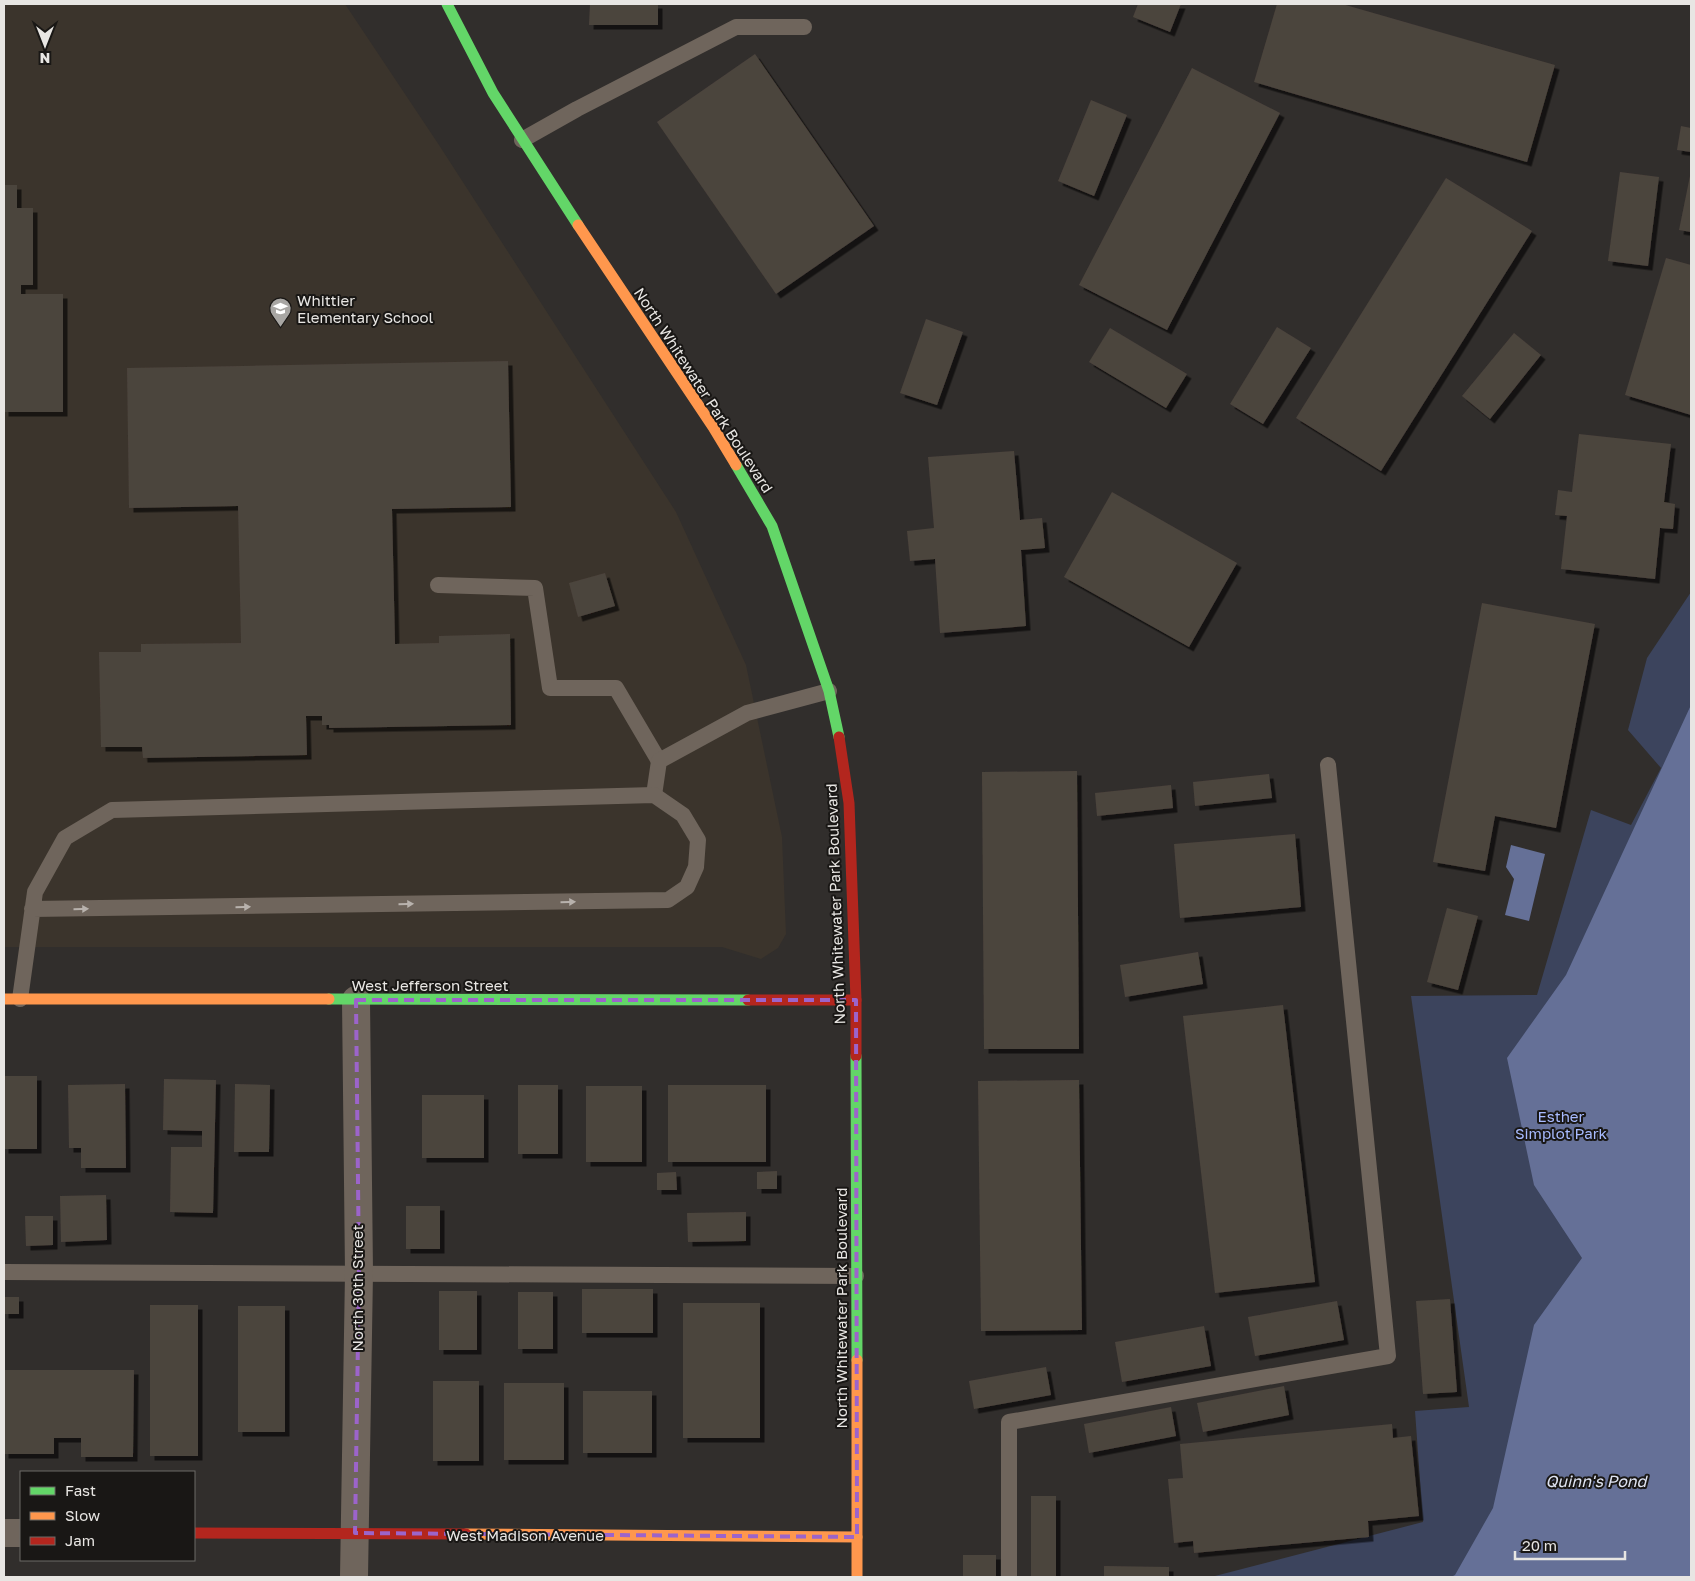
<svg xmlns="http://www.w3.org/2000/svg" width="1695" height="1581" viewBox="0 0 1695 1581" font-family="'Golos Text',sans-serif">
	<defs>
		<filter id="shadow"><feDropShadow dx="4.5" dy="4.5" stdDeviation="0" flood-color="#0009"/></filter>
	</defs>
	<rect width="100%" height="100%" fill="#312e2c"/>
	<!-- built -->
	<polygon fill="#3b342c" points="4,4 345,4 439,145 676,512 746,665 782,837 786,934 778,948 761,959 722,947 4,947"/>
	<!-- green -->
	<polygon fill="#3c445d" points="1691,592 1691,1577 1211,1577 1423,1522 1415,1411 1469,1407 1411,996 1537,995 1591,810 1631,825 1661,768 1628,730 1647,658"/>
	<!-- water -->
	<g fill="#657097">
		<polygon points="1691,705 1691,1577 1451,1577 1455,1575 1493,1508 1534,1325 1582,1258 1534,1185 1507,1058 1566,975"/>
		<polygon points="1511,845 1545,854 1529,921 1505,915 1514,879 1506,867"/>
	</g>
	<!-- building -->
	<g fill="#4c443d" filter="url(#shadow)">
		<polygon points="590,4 658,4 658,25 589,25"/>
		<polygon points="1138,4 1181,4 1170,32 1133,17"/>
		<polygon points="1277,4 1342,4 1555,65 1527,162 1254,82"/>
		<polygon points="755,54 874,226 776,294 657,122"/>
		<polygon points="1192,68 1280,113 1167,330 1079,285"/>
		<polygon points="1091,100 1127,115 1094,196 1058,181"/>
		<polygon points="1681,126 1691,128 1691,152 1677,150"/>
		<polygon points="1620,172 1659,177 1648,266 1608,261"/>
		<polygon points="1690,176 1691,176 1691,232 1679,230"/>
		<polygon points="1446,178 1532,231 1381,471 1296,418"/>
		<polygon points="4,185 17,185 17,208 33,208 33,285 21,285 21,294 63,294 63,412 4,412"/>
		<polygon points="1666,258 1691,265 1691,415 1625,395"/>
		<polygon points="926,319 963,332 937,405 900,393"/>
		<polygon points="1277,327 1311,348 1263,424 1230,404"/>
		<polygon points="1110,328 1187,374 1166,408 1089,362"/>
		<polygon points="1514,333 1541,355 1490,419 1462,396"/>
		<polygon points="508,361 511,507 392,509 395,644 439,643 439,636 510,634 511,725 329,728 329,725 322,725 322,716 306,716 307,755 143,758 142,747 101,747 99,652 141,652 141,644 241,643 238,506 129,508 127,368"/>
		<polygon points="1579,434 1671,444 1664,502 1675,504 1673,529 1660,528 1655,579 1561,569 1567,516 1555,515 1558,490 1572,492"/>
		<polygon points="1014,451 1020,520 1042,518 1045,548 1021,550 1026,626 940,633 935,559 910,561 907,531 934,528 928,457"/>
		<polygon points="1112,492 1237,563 1189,647 1064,577"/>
		<polygon points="605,573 615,606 578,617 569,583"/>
		<polygon points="1482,603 1595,624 1556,828 1495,816 1485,871 1433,862"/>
		<polygon points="1077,771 1079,1049 984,1049 982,772"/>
		<polygon points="1269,774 1272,798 1195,806 1193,782"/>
		<polygon points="1171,785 1173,808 1097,816 1095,793"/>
		<polygon points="1295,834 1301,907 1180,918 1174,844"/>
		<polygon points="1447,908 1478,916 1458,990 1427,982"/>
		<polygon points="1198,952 1203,984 1125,997 1120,965"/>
		<polygon points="1283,1005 1315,1282 1215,1293 1183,1016"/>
		<rect x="4" y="1076" width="33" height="73"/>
		<polygon points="164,1079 216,1080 213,1213 170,1212 171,1147 202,1147 202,1131 163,1130"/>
		<polygon points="1079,1080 1082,1330 981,1331 978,1081"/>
		<polygon points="125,1084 126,1168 81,1168 81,1148 69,1148 68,1085"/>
		<polygon points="235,1084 270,1085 269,1152 234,1152"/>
		<rect x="518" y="1085" width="40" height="69"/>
		<rect x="668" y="1085" width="98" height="77"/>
		<rect x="586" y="1086" width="56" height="76"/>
		<rect x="422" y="1095" width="62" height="63"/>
		<polygon points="777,1171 777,1189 757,1189 757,1172"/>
		<polygon points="676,1172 677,1190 657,1190 657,1173"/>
		<polygon points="106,1195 107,1240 61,1242 60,1196"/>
		<rect x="406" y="1206" width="34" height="43"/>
		<polygon points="746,1212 746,1241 688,1242 687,1213"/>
		<polygon points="25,1216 53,1216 53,1245 26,1246"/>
		<rect x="582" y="1289" width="71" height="44"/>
		<rect x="439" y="1291" width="38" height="59"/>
		<rect x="518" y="1292" width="35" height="57"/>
		<rect x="4" y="1297" width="15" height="17"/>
		<polygon points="1450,1299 1457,1392 1423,1394 1416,1301"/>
		<polygon points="1337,1301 1344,1340 1255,1356 1248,1317"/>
		<rect x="683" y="1303" width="77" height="135"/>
		<rect x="150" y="1305" width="48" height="151"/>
		<rect x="238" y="1306" width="47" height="126"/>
		<polygon points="1204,1326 1211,1366 1122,1382 1115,1342"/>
		<polygon points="1046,1367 1051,1395 974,1409 969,1381"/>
		<polygon points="4,1370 134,1370 133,1457 81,1457 81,1438 54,1438 54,1454 4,1454"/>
		<rect x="433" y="1381" width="46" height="80"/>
		<rect x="504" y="1383" width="60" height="77"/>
		<polygon points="1284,1386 1289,1415 1203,1432 1197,1403"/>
		<rect x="583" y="1391" width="69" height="62"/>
		<polygon points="1171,1407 1176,1436 1089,1453 1084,1424"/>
		<polygon points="1392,1424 1393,1438 1411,1436 1419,1516 1368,1521 1369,1537 1194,1553 1193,1541 1174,1543 1168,1479 1183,1478 1180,1444"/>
		<rect x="1031" y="1496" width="25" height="80"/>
		<rect x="963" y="1555" width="33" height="22"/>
		<polygon points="1104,1566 1169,1567 1169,1577 1104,1577"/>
	</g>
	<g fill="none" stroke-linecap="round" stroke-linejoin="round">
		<!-- lane -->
		<g stroke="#6f655c" stroke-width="16">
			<polyline points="522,140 577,109 736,27 804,27"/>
			<polyline points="438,585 535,588 550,688 616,688 659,761"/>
			<polyline points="654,795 659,761 747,713 829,691"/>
			<polyline points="20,999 35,892 65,838 112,810 654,795 683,815 698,840 696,867 687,887 668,900 32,909"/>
			<polyline points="4,1272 856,1276"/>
			<polyline points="1009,1577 1009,1422 1388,1356 1328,765"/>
		</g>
		<!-- street -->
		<g stroke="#6f655c" stroke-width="28">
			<polyline points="4,1533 21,1533"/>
			<polyline points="354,1577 359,1273 356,1000"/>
		</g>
		<!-- fast -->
		<g stroke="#63d668" stroke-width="11">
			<polyline points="447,4 493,93 578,225"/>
			<polyline points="736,465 772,526 829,691 839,737"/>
			<polyline points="329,999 748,1000"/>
			<polyline points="856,1056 857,1360"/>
		</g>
		<!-- slow -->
		<g stroke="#ff974d" stroke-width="11">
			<polyline points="578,225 713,427 736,465"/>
			<polyline points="4,999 329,999"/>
			<polyline points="857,1360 857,1577"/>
			<polyline points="466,1534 857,1537"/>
		</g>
		<!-- jam -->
		<g stroke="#b3261e" stroke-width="11">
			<polyline points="839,737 849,803 856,1000 856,1056"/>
			<polyline points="748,1000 856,1000"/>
			<polyline points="194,1533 466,1534"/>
		</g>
	</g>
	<!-- one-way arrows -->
	<defs><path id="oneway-solid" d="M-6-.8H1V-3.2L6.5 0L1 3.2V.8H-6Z" transform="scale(1.25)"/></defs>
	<g fill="#b8b2ad">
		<use href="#oneway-solid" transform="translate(568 902) rotate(-1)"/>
		<use href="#oneway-solid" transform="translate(406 904) rotate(-1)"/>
		<use href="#oneway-solid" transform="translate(243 907) rotate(-1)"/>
		<use href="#oneway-solid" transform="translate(81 909) rotate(-1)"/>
	</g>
	<!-- marked area -->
	<path fill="none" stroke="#9c64ca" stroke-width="4" stroke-dasharray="10 6" stroke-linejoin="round" d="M356 1000H856L857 1537 355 1533 359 1273Z"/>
	<!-- icons -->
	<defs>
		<symbol id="school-pin" viewBox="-11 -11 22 30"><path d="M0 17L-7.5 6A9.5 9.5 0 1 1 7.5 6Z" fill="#a8a6a3" stroke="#191715"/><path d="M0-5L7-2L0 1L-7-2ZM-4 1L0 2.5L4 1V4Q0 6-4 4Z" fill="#fff"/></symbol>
	</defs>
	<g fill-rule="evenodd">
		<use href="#school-pin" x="268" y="296" width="25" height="34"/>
	</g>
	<g text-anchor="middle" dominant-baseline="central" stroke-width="4" stroke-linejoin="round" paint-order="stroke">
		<!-- poi labels -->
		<g font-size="15" fill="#e8e6e3" stroke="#191715" text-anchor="start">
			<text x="297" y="300">Whittier<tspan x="297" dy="17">Elementary School</tspan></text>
		</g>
		<!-- street labels -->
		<g font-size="15" fill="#e8e6e3" stroke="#191715">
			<text transform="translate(704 390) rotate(57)">North Whitewater Park Boulevard</text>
			<text transform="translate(835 904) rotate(-92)">North Whitewater Park Boulevard</text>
			<text x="430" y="985">West Jefferson Street</text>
			<text transform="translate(357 1288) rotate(-90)">North 30th Street</text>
			<text transform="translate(841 1308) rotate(-90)">North Whitewater Park Boulevard</text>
			<text x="525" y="1535">West Madison Avenue</text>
		</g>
		<!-- park labels -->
		<g font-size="15" fill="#a8bbff" stroke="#191715">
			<text x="1561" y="1116">Esther<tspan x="1561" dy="17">Simplot Park</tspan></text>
		</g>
		<!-- water labels -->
		<g font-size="16" font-style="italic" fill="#dfe4f2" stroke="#191715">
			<text x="1596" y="1481">Quinn's Pond</text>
		</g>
	</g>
	<!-- border -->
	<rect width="1695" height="1581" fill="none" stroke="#e8e6e3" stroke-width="10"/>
	<!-- legend -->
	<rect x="20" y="1471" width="175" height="90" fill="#191715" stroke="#6c6a67"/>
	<rect x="30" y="1487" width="25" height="8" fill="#63d668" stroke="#6c6a67"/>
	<text x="65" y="1496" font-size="15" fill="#e8e6e3">Fast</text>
	<rect x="30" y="1512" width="25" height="8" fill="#ff974d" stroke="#6c6a67"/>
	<text x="65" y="1521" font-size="15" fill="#e8e6e3">Slow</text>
	<rect x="30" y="1537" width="25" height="8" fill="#b3261e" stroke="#6c6a67"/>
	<text x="65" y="1546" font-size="15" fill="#e8e6e3">Jam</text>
	<!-- north arrow -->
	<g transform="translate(45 45) rotate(180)" stroke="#191715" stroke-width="4" paint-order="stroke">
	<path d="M0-4L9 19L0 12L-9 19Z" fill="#e8e6e3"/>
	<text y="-8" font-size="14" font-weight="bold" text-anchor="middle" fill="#e8e6e3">N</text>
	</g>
	<!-- scale -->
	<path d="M1515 1551v8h110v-8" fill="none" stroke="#e8e6e3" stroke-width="2.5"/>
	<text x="1522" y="1551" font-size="15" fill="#e8e6e3" stroke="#191715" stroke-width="4" paint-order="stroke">20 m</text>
</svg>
